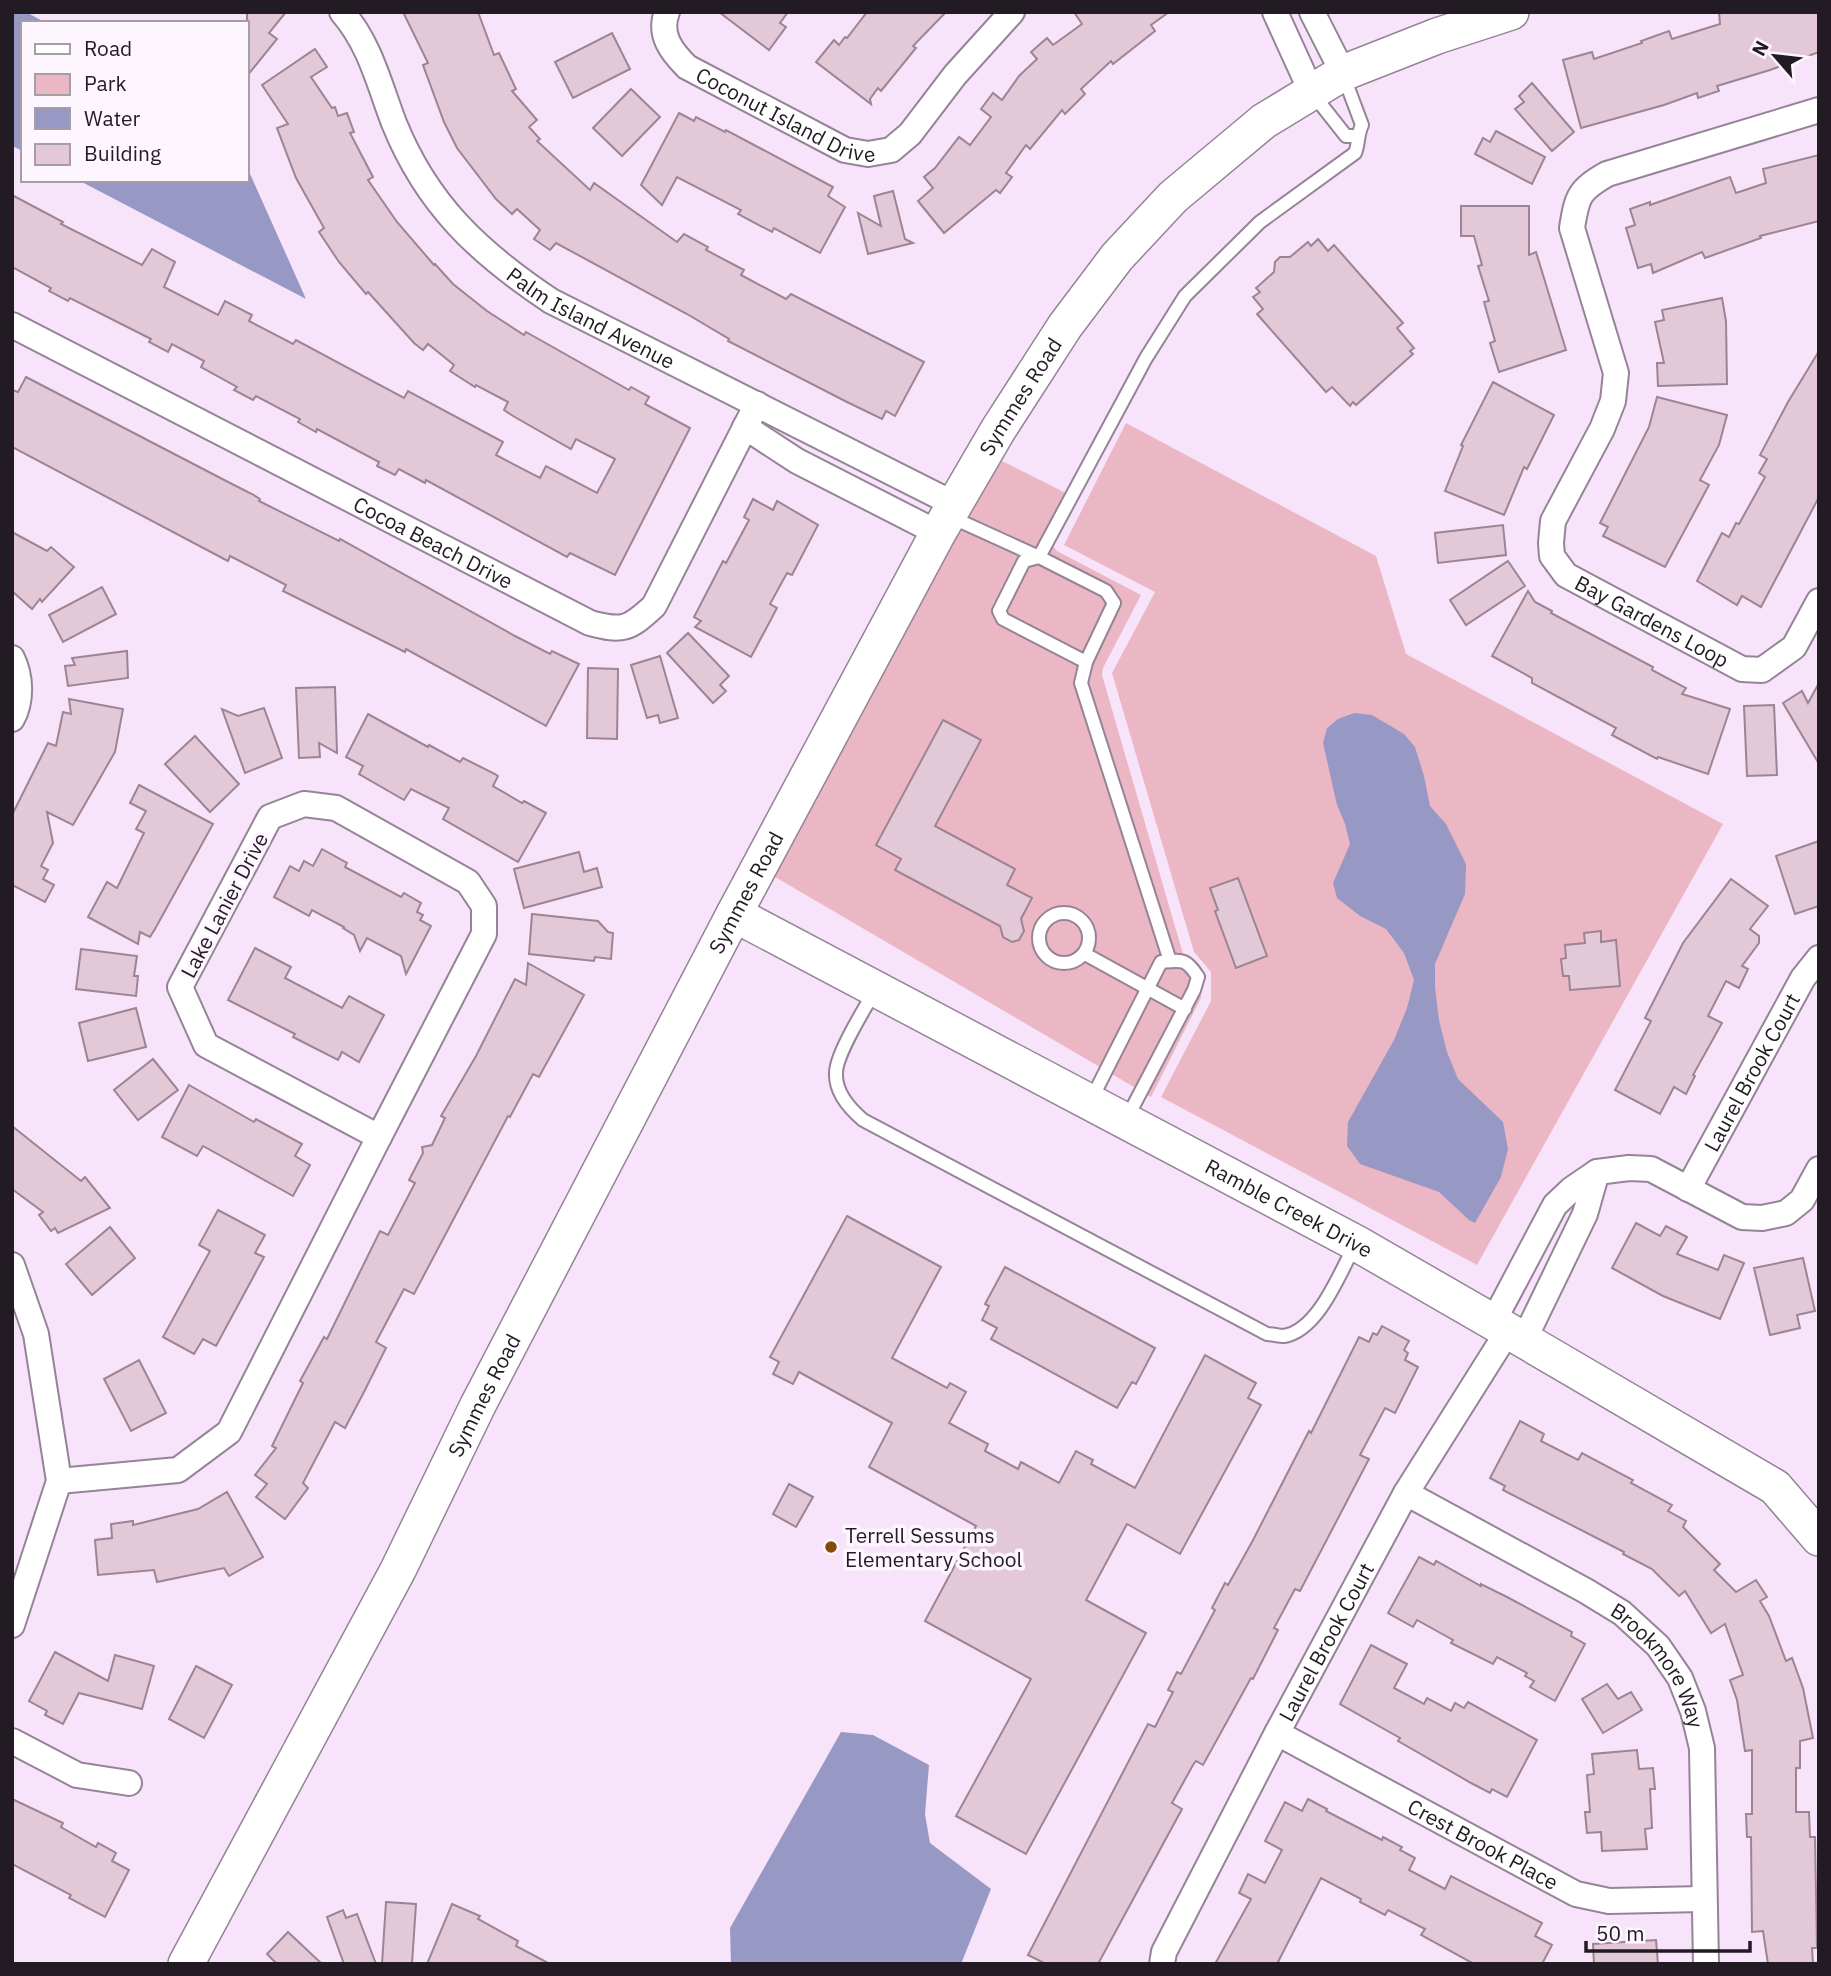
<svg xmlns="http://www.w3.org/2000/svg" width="1831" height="1976" viewBox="0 0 1831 1976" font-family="'IBM Plex Sans',sans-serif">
	<rect width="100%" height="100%" fill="#f8e4fa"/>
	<!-- green -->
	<g fill="#ecb7c5">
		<polygon points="1126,423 1376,556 1406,654 1723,824 1477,1265 1161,1097 1211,1001 1211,972 1194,952 1112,673 1155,592 1064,545"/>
		<polygon points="996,458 1076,498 1054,539 1053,546 1057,551 1141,595 1103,668 1102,675 1183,954 1200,975 1201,998 1151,1097 770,874"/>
	</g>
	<!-- water -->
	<g fill="#9898c4">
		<polygon points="12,12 26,12 46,23 23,23 23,151 12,146"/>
		<polygon points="247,167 306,299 78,180 247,180"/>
		<polygon points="1354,713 1372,715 1404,734 1415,747 1424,776 1430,806 1446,824 1466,864 1465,894 1435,964 1435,987 1439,1020 1447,1052 1458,1079 1503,1122 1508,1149 1501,1177 1475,1223 1469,1220 1439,1192 1360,1164 1347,1146 1348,1122 1394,1040 1407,1008 1414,980 1404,953 1386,929 1360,916 1337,898 1333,883 1350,844 1345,824 1337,805 1323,743 1327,728 1338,719"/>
		<polygon points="841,1732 873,1735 929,1765 925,1814 930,1843 991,1889 961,1964 731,1964 730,1928"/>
	</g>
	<!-- building -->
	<g fill="#e3c8d8" stroke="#9d8493" stroke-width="2">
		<polygon points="247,12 286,12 269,33 277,39 247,76"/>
		<polygon points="403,12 478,12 494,55 499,53 516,89 512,91 537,120 529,127 540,139 537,141 590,190 594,183 677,242 684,234 708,247 706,250 744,270 741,275 786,299 791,294 924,362 895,416 886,411 882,419 847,402 728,341 729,339 687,314 556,243 550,250 534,239 540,230 517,209 512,214 496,199 457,148 444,122 423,65 428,63"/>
		<polygon points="719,12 788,12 780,23 786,27 769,50"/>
		<polygon points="867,12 946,12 913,46 916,48 881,91 878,88 870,99 871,104 816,62 834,40 839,45 845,37 847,38"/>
		<polygon points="1074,12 1169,12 1151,25 1155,31 1113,64 1111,61 1081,89 1085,94 1065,114 1062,110 1030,149 1026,145 1006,173 1012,177 1000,193 996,190 944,233 918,201 933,188 924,177 935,168 959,137 970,145 991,117 981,109 993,93 1002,100 1019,76 1037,59 1031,52 1047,38 1053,45 1082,24"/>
		<polygon points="1719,12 1819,12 1819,52 1770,70 1717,86 1719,91 1698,98 1697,93 1664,105 1581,128 1563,60 1592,52 1594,59 1642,43 1641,41 1669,31 1672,39 1720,24"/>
		<polygon points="612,33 630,69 573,98 555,62"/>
		<polygon points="315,49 327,67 311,77 332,108 335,107 338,116 347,113 354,132 350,133 373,177 368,180 397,222 434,265 435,264 453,284 487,311 524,335 526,332 629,390 631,387 649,397 645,404 690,428 615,575 570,553 567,557 426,480 425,483 399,469 395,475 377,466 379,462 317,429 316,432 298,422 300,419 256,396 253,400 234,390 237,387 201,367 204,361 172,344 168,352 149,342 151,339 70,298 68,301 49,291 51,288 12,267 12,195 63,222 61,224 142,265 152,249 175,262 164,287 218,315 225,301 252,315 249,321 293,344 296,340 404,398 408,391 503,442 496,455 540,478 546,466 597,493 615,459 576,439 571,449 513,416 504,410 508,402 476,385 475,387 450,371 454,365 428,344 423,350 414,343 368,292 366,294 339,262 319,232 324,228 296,178 277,128 288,124 262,85"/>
		<polygon points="1532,83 1574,132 1552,151 1515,109 1524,102 1519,96"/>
		<polygon points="631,89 660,117 622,156 593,128"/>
		<polygon points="679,113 694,121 696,117 725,132 726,130 833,187 828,196 845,207 820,253 774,228 772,232 738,214 741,210 677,177 662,205 641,185"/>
		<polygon points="1496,131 1545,157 1532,184 1475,154 1483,138 1490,142"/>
		<polygon points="1819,155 1819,221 1760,236 1761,238 1705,258 1702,252 1653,273 1651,264 1638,268 1626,228 1635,225 1630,209 1650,202 1650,205 1730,177 1736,193 1766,183 1763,169"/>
		<polygon points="893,191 905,239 913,243 868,254 858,213 881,226 874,196"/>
		<polygon points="1461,206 1529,206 1529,255 1536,252 1566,350 1499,372 1490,343 1495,341 1484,302 1489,301 1478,266 1482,265 1474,236 1461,236"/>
		<polygon points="1318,239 1328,251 1334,245 1363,278 1403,323 1397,328 1414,348 1410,351 1413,354 1356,405 1353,402 1350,406 1332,387 1326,392 1257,314 1263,309 1253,297 1260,292 1256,288 1274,272 1275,262 1280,257 1290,257 1308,242 1311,246"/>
		<polygon points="1722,298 1726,321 1727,384 1658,386 1657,363 1664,363 1655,322 1664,320 1662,310"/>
		<polygon points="1819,351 1819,497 1761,607 1742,596 1737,605 1697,581 1722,533 1729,537 1736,523 1739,524 1765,477 1759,473 1767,459 1760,455 1788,402"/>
		<polygon points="26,377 232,484 252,494 260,499 259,501 339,541 340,539 515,636 550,654 552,651 579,664 546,726 406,649 405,652 283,591 286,585 230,556 228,561 226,560 12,447 12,390 18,392"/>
		<polygon points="1493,382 1554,415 1527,469 1524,467 1504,515 1445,491 1463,446 1461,445"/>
		<polygon points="1657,397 1727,415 1719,445 1700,480 1709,485 1665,567 1603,536 1608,527 1600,523 1649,427"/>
		<polygon points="753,499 773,510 777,501 818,525 792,575 787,573 770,604 777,608 751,657 695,627 701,621 694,617 723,561 726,563 749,520 744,517"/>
		<polygon points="1503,525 1506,555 1438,563 1435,533"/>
		<polygon points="12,532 47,551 51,547 74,567 42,602 40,599 32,609 12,591"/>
		<polygon points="1508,561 1525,586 1466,625 1450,600"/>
		<polygon points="102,587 116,614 63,642 49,615"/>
		<polygon points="1528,591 1535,602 1552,611 1551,613 1653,667 1652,670 1686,688 1682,694 1730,709 1708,774 1658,757 1657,759 1612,735 1616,728 1532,683 1532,678 1492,656"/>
		<polygon points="688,633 729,676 720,685 726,691 713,703 667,653"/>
		<polygon points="127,651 128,678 68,686 65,666 75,665 72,658"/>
		<polygon points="660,656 678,718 660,723 658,715 647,718 631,665"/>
		<polygon points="588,668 618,669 617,739 587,738"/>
		<polygon points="1819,683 1819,764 1783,703 1802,691 1808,703"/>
		<polygon points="335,687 337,753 319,743 320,757 299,758 296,688"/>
		<polygon points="69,699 123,709 115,752 73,825 47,812 53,843 41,866 48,870 43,879 54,885 45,902 12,885 12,815 48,743 56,746 63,712 71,714"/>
		<polygon points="1774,705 1777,775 1747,776 1744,706"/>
		<polygon points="264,708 282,758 245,773 222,709 238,716"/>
		<polygon points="368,714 428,747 429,745 460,762 463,758 495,774 498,776 493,786 522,803 524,801 546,813 518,862 443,819 449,808 411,789 404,800 359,774 363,766 346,757"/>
		<polygon points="943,720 981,740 935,826 1015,869 1007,885 1032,898 1021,919 1024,931 1019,940 1012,942 1003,937 1000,926 895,870 901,859 876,845"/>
		<polygon points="195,736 239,784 210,812 165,764"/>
		<polygon points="139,785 213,824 155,929 150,937 140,932 138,944 88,917 107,882 117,888 144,833 136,829 146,811 130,803"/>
		<polygon points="1819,841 1819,906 1795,914 1776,856"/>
		<polygon points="322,849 347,863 345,867 401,897 404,893 421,903 417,912 423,915 420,920 431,926 406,974 401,956 367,938 360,951 354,935 343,928 344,927 312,910 309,916 274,897 290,866 299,871 304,861 313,866"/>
		<polygon points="579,852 584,872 597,868 602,887 524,908 514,869"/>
		<polygon points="1238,878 1267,956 1236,968 1215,911 1218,910 1210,888"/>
		<polygon points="1731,879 1768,906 1750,929 1759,936 1759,943 1742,966 1748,969 1739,988 1726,981 1708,1016 1722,1023 1693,1075 1695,1076 1686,1094 1674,1087 1660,1114 1615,1090 1651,1021 1645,1018 1683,943"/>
		<polygon points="532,914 598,921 608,932 613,933 611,959 595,957 594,961 529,954"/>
		<polygon points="1601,931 1601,942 1616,940 1620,986 1570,990 1569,976 1563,976 1561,959 1566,958 1565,945 1585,943 1584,933"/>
		<polygon points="255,948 291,967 285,978 342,1008 349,996 384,1015 359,1062 342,1052 338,1060 293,1037 295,1034 228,1000"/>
		<polygon points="81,949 137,956 134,976 138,976 136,996 76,989"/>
		<polygon points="528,963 584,995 539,1077 533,1074 510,1117 508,1116 414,1294 404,1289 376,1342 386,1348 364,1392 345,1428 335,1422 303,1483 308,1488 285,1519 256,1497 267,1484 255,1475 276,1448 272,1446 303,1383 300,1381 324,1337 327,1339 380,1231 388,1235 415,1183 409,1180 423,1153 422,1147 432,1145 445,1118 441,1116 476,1056 515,979 526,985"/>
		<polygon points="136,1008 146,1047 88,1061 79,1023"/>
		<polygon points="153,1059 178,1090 138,1120 114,1090"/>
		<polygon points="189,1085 254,1122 256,1119 302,1144 295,1156 310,1165 293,1196 203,1146 197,1156 162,1137"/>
		<polygon points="12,1126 81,1181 85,1177 110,1208 58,1233 55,1228 51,1231 39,1215 43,1212 12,1189"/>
		<polygon points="218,1210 265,1235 255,1253 264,1257 216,1346 203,1339 194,1354 163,1337 210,1251 199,1245"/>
		<polygon points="847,1216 941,1267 892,1358 947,1388 950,1383 966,1392 949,1423 988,1444 985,1451 1018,1469 1021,1462 1059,1483 1076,1451 1093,1460 1091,1464 1135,1488 1205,1355 1256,1383 1248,1398 1261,1405 1180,1554 1127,1524 1086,1600 1146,1633 1026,1854 956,1816 1031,1679 925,1621 976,1526 869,1467 892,1423 799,1372 793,1384 773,1374 779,1362 770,1357"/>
		<polygon points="1636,1223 1660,1236 1666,1226 1687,1237 1677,1254 1718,1270 1724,1255 1744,1263 1720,1319 1663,1296 1612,1268"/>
		<polygon points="110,1227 135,1258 92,1295 66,1264"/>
		<polygon points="1803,1258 1815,1311 1797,1315 1800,1328 1770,1335 1754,1268"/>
		<polygon points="1005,1267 1155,1348 1136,1384 1132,1382 1117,1408 991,1339 997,1328 982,1320 989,1306 985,1304"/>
		<polygon points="1382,1326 1409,1341 1404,1350 1408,1353 1405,1360 1418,1367 1395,1413 1385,1408 1360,1455 1369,1459 1300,1591 1295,1589 1274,1628 1278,1630 1253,1679 1251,1678 1203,1765 1196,1761 1193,1765 1172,1803 1182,1809 1098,1964 1046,1964 1028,1955 1148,1724 1155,1727 1173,1692 1168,1690 1177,1672 1181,1674 1215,1610 1212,1608 1225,1583 1228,1585 1252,1542 1309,1431 1311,1433 1359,1337 1369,1342 1373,1333 1377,1335"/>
		<polygon points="139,1360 166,1413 131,1431 104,1379"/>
		<polygon points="1520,1421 1544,1434 1541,1441 1578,1460 1582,1453 1633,1480 1631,1483 1672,1505 1668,1511 1686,1521 1683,1527 1720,1564 1714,1570 1736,1592 1756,1580 1767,1597 1760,1601 1769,1616 1786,1661 1792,1658 1803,1688 1813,1738 1800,1741 1800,1768 1796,1768 1796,1812 1809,1812 1810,1837 1815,1837 1817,1948 1812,1948 1813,1964 1768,1964 1763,1931 1752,1932 1751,1837 1747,1837 1746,1814 1752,1814 1752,1750 1745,1751 1737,1700 1730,1680 1743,1675 1725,1624 1711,1633 1685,1591 1679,1596 1652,1569 1623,1554 1624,1552 1503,1490 1505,1486 1490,1478"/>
		<polygon points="789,1484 813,1497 796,1527 773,1514"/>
		<polygon points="227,1492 263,1557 229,1576 224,1568 157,1582 154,1570 98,1575 95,1540 112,1538 111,1524 133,1521 133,1525 198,1509"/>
		<polygon points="1419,1557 1434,1565 1436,1561 1481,1586 1481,1584 1507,1597 1572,1632 1571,1636 1585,1644 1555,1701 1530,1687 1534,1681 1525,1676 1527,1673 1497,1657 1493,1664 1451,1643 1453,1640 1417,1620 1413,1627 1388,1613"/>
		<polygon points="1371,1645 1407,1664 1394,1688 1424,1704 1427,1698 1451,1711 1455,1703 1464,1708 1468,1702 1537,1740 1507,1797 1492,1789 1490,1793 1471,1783 1398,1741 1400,1738 1340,1704"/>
		<polygon points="55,1652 108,1681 115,1655 154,1666 142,1709 79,1693 63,1724 45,1715 47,1711 29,1701"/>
		<polygon points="196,1666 232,1685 204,1738 169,1719"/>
		<polygon points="1607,1684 1618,1699 1631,1692 1642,1710 1603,1733 1582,1699"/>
		<polygon points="1637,1750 1639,1769 1653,1768 1655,1789 1650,1789 1652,1828 1645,1829 1647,1849 1602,1851 1601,1832 1587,1833 1585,1812 1590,1812 1587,1775 1594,1774 1592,1754"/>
		<polygon points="12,1799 63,1823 61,1827 66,1830 96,1847 98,1843 116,1853 112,1861 129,1870 105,1917 69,1898 71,1895 12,1864"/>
		<polygon points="1308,1799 1327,1809 1326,1811 1382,1840 1383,1837 1402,1847 1400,1850 1415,1858 1409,1870 1445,1889 1451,1876 1542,1923 1535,1936 1552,1945 1542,1964 1474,1964 1421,1935 1425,1929 1388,1910 1385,1915 1360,1902 1361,1899 1321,1878 1277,1964 1215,1964 1251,1899 1239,1893 1248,1874 1265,1883 1282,1850 1265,1841 1285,1802 1302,1811"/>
		<polygon points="386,1902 416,1904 412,1964 382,1964"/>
		<polygon points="452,1904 480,1916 478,1919 518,1941 516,1946 550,1964 427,1964"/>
		<polygon points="343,1910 346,1918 357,1914 376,1964 344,1964 327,1917"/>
		<polygon points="288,1932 322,1964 277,1964 267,1954"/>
		<polygon points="1656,1940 1658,1964 1594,1964 1593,1944"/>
	</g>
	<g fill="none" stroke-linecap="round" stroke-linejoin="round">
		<defs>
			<g id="lane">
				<polyline points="1312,93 1346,136 1357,136"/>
				<polyline points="951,517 1039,557 1024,561 999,611 1003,619 1086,662"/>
				<circle cx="1064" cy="938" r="25"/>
				<polyline points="1085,954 1185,1009"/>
				<path d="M1170 961 1081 683 1086 662 1114 603 1106 591 1039 557 1146 358 1185 296 1260 222 1355 153C1359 144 1357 135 1362 125L1344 77"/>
				<path d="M874 992C864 1010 836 1054 836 1073 835 1093 850 1109 863 1120L1267 1334C1272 1334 1279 1336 1284 1336 1319 1330 1340 1272 1356 1243"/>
				<path d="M1090 1102 1161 962C1182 960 1186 958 1198 977L1194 990 1127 1118"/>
			</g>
			<g id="street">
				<path id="s1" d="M342 12C370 44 379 84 394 123 427 205 479 253 551 301L954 504"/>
				<path id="s2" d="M667 12C658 35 672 52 687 67L845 150 868 154 891 150 910 134 955 75 1012 12"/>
				<polyline points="1275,12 1311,91"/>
				<polyline points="1312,12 1343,73"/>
				<path id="s3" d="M1819 110 1607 174C1579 190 1577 196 1572 228L1616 373 1613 401 1602 429 1553 521 1551 543 1552 556 1566 575 1742 669 1762 670 1794 647 1819 601"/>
				<path id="s4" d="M12 325 590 623C623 632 629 629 654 606L757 404"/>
				<polyline points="745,427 797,461 938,533"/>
				<path d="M12 658C21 676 22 701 12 719"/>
				<polygon points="304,804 336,808 468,882 484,906 484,934 379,1137 206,1045 180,987 270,817"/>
				<path id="s5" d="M1688 1189 1803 978 1819 958"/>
				<polyline points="12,1265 36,1334 59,1481 12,1625"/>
				<polyline points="1493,1322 1555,1205 1572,1189 1597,1172 1629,1168 1651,1169 1742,1217 1762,1218 1786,1213 1802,1200 1819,1169"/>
				<polyline points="1524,1340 1585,1214 1597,1172"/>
				<polyline points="59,1481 178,1470 229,1432 379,1137"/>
				<path id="s6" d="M1406 1493 1586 1591 1622 1613 1658 1646 1680 1678 1693 1711 1702 1748 1706 1964"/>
				<path id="s7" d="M1277 1733 1576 1894 1609 1901 1703 1899"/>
				<polyline points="12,1741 77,1775 129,1783"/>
				<path id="s8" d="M1162 1964 1164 1952 1277 1733 1406 1493 1508 1331"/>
			</g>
			<g id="secondary">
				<path id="s9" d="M734 914 1356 1243 1493 1322 1775 1487 1819 1538"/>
				<path id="s10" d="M186 1964 398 1570 478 1405 734 914 938 533 998 430 1065 326 1117 257 1173 197 1264 121 1343 73 1437 36 1511 12"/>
			</g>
		</defs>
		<!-- lane casing -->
		<use href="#lane" stroke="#958397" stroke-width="16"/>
		<!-- street casing -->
		<use href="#street" stroke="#958397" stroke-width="28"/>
		<!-- secondary casing -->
		<use href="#secondary" stroke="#958397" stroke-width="38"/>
		<!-- lane -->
		<use href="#lane" stroke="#fff" stroke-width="12"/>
		<!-- street -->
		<use href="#street" stroke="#fff" stroke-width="24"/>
		<!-- secondary -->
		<use href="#secondary" stroke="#fff" stroke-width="35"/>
	</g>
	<!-- markers -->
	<circle fill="#87490a" stroke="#fef6ff" stroke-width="2.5" cx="831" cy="1547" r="7"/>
	<g text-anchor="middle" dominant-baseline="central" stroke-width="7" stroke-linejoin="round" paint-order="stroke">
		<!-- street labels -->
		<g font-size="21" fill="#221b23" stroke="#fef6ff">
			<text stroke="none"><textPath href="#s2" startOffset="173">Coconut Island Drive</textPath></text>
			<text stroke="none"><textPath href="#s1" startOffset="408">Palm Island Avenue</textPath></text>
			<text stroke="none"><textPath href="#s10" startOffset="1776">Symmes Road</textPath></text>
			<text stroke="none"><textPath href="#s4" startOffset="474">Cocoa Beach Drive</textPath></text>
			<text stroke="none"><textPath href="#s3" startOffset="760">Bay Gardens Loop</textPath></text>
			<text stroke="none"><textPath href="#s10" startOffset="1209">Symmes Road</textPath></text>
			<text transform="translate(224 905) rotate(-62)">Lake Lanier Drive</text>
			<text stroke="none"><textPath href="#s5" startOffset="133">Laurel Brook Court</textPath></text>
			<text stroke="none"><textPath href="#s9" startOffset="628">Ramble Creek Drive</textPath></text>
			<text stroke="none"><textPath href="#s10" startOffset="642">Symmes Road</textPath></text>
			<text stroke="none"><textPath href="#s8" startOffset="362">Laurel Brook Court</textPath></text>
			<text stroke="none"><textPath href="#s6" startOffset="312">Brookmore Way</textPath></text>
			<text stroke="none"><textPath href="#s7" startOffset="234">Crest Brook Place</textPath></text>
		</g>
		<!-- poi labels -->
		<g font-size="21" fill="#221b23" stroke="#fef6ff" text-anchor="start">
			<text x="845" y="1535">Terrell Sessums<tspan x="845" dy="24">Elementary School</tspan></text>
		</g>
	</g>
	<!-- border -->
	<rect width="1831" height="1976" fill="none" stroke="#221b23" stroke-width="28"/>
	<!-- legend -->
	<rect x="21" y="21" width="228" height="161" fill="#fef6ff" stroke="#a69ea7" stroke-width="2"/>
	<rect x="35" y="44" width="35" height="10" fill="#ffffff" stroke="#a69ea7" stroke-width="2"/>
	<text x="84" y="56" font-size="21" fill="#221b23">Road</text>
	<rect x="35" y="74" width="35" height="21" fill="#ecb7c5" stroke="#a69ea7" stroke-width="2"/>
	<text x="84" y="91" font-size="21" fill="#221b23">Park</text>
	<rect x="35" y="108" width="35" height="21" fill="#9898c4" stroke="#a69ea7" stroke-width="2"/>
	<text x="84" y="126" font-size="21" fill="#221b23">Water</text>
	<rect x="35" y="144" width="35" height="21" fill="#e3c8d8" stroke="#a69ea7" stroke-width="2"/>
	<text x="84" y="161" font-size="21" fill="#221b23">Building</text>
	<!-- north arrow -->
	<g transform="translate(1775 56) rotate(298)" stroke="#fef6ff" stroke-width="5" paint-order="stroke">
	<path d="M0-5L12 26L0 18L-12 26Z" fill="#221b23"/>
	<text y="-10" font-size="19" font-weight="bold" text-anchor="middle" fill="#221b23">N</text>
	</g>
	<!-- scale -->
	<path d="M1586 1941v10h164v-10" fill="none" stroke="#221b23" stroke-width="3.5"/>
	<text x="1596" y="1941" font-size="21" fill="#221b23" stroke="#fef6ff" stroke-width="5" paint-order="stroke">50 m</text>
</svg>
